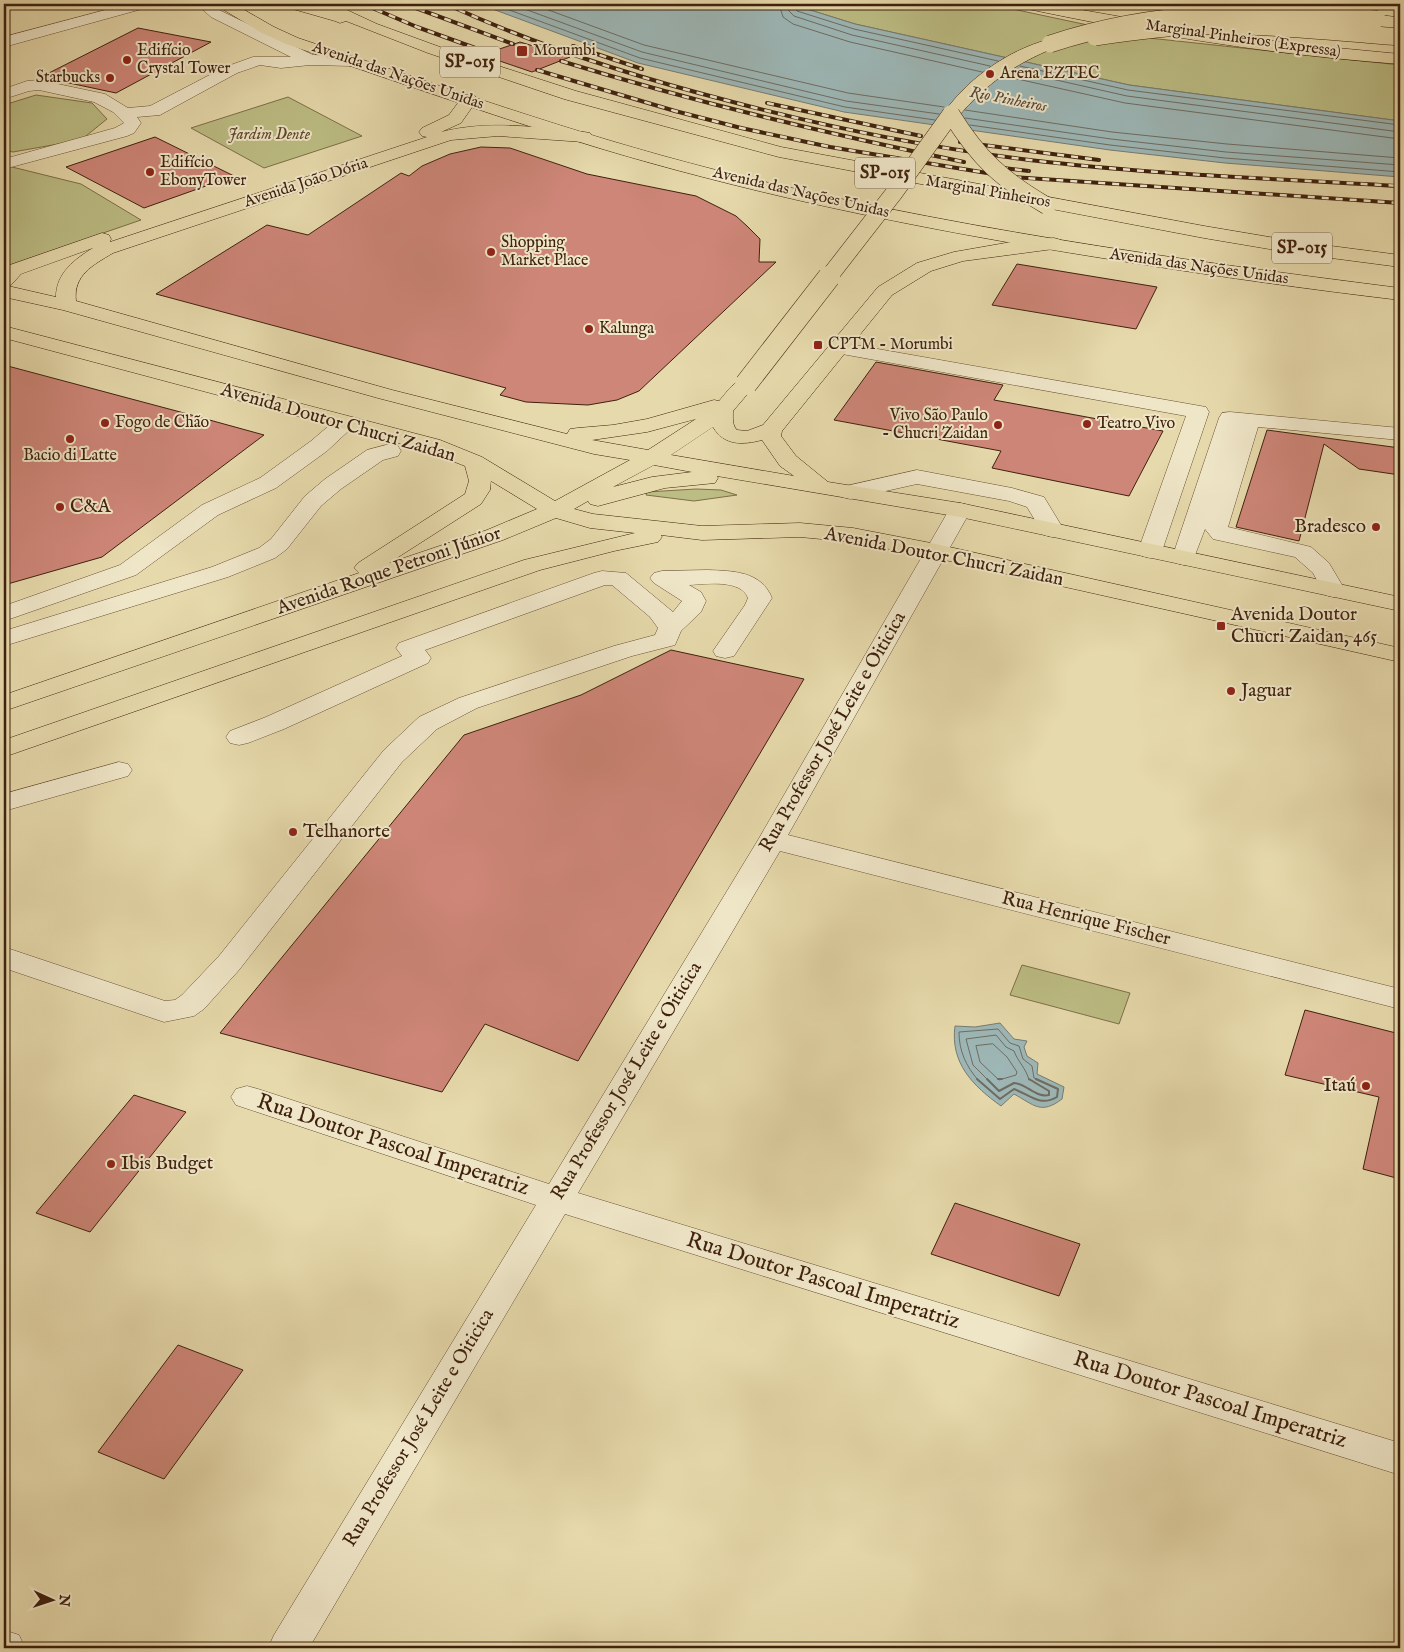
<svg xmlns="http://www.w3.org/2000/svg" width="1404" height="1652" viewBox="0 0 1404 1652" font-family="'IM FELL English',serif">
	<rect width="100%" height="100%" fill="#e6d9ab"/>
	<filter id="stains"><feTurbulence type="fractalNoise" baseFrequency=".004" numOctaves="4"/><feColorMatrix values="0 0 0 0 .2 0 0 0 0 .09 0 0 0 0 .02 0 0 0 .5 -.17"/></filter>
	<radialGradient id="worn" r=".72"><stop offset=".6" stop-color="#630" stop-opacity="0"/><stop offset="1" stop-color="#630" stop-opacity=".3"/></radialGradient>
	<!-- green -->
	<g fill="#bcbd84" stroke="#7e6f48">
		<polygon points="791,4 989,4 1149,38 1400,65 1400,121 1129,85 855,24"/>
		<polygon points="36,95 92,103 107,119 81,140 13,152 4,150 4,105"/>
		<polygon points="288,97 362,136 264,168 191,128"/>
		<polygon points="4,165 81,184 141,220 4,267"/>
		<polygon points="696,489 721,490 737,495 694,501 646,495 647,492"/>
		<polygon points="1022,965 1130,993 1119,1024 1010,995"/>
	</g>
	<!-- water -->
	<g fill="#9db7b6" stroke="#777b72">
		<polygon points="479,4 791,4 855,24 1129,85 1400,121 1400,177 1225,163 1110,150 844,112 638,63"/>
		<path d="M1000 1023 1014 1039 1027 1041 1024 1047 1027 1056 1038 1063 1037 1074 1064 1087 1062 1099C1041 1115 1034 1105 1014 1094L1001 1106C973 1086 950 1063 955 1026L975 1027Z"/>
	</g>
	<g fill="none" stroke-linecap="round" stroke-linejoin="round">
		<!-- shore-far1 -->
		<g stroke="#6e6c62" stroke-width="1">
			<polyline points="493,4 640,58 845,107 935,120"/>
			<polyline points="511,4 642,52 846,101 939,114"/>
			<polyline points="532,4 644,45 848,93 944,107"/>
			<polyline points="779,4 783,17 793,24 850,42 982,72"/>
			<polyline points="787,4 789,11 794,16 852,35 990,66"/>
			<polyline points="793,4 797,11 854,29 998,61"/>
			<polyline points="1020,66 1128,90 1400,125"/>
			<polyline points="1012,70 1127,96 1400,132"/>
			<polyline points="1004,76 1125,103 1400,139"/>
			<polyline points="965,110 1112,132 1227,144 1400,158"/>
			<polyline points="965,118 1111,139 1226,152 1400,165"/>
			<polyline points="970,125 1110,145 1225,158 1400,172"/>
			<polygon points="993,1044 1007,1057 1017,1072 1016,1075 999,1080 980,1062 976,1046"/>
			<path d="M978 1080C966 1066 959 1051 959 1032L998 1029 1010 1043 1019 1046 1023 1059 1032 1066 1034 1078 1039 1080"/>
			<path d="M988 1080 973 1065 966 1039 996 1035 1006 1047 1014 1051C1018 1062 1026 1068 1029 1080"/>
		</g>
		<!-- shore -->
		<g stroke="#6e6c62" stroke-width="2">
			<path d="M977 1079 1000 1099 1014 1089C1030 1095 1040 1107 1057 1097L1058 1089 1036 1079"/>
			<path d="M987 1079 999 1091 1014 1083C1027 1084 1036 1098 1049 1095V1091L1029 1079"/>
			<polyline points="998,1079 1002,1079"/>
		</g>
	</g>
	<!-- building -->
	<g fill="#ce8678" stroke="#3f210d">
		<polygon points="138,28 211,42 116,93 41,77"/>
		<polygon points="520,42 570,57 532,72 482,55"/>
		<polygon points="155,137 234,176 144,208 66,167"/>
		<polygon points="481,147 510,148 587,174 696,196 736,216 747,226 760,239 759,262 776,262 639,391 617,400 588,405 526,402 500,395 506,388 156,294 267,225 308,235 401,173 409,176 422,166 450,154"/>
		<polygon points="1017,264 1157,287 1136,329 992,305"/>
		<polygon points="876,362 1003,385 994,400 1163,431 1129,496 992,468 1001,451 834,420"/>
		<polygon points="4,365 184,413 264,435 102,557 4,585"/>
		<polygon points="1267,430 1400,448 1400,475 1359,469 1324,444 1299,541 1236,527"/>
		<polygon points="671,650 804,679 578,1061 485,1024 442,1092 220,1033 464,735 581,695"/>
		<polygon points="1305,1010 1400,1034 1400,1179 1363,1169 1379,1097 1285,1075"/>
		<polygon points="134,1095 186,1112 90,1232 36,1213"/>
		<polygon points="955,1203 1080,1244 1059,1296 931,1254"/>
		<polygon points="178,1345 243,1370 164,1479 98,1452"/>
	</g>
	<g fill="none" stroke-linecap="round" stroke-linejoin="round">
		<defs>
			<g id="minor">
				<polygon points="128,4 152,4 149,7 4,47 4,37"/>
				<polygon points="202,4 216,4 216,6 221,11 313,55 352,56 358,58 360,61 358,64 352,66 310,65 281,68 260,65 237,73 160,115 137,117 141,123 134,133 127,136 4,169 4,159 115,128 124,123 113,112 94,102 39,90 29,91 4,99 4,89 27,81 39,80 105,94 128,108 150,106 225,67 253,57 291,57 211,17 200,7"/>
				<polygon points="838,342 1206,407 1209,412 1162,551 1158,556 1150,558 1142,556 1138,551 1186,416 831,352 828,348 831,344"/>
				<polygon points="1230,412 1400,428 1400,440 1258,427 1228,527 1311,547 1329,563 1345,590 1341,595 1333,597 1325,595 1313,573 1295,557 1213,539 1205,529 1192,563 1184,565 1176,563 1172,558 1219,418 1222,413"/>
				<polygon points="346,417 354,418 357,423 327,451 276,488 218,515 136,575 4,621 4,606 120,565 202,505 260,478 311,441 338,418"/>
				<polygon points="390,444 398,446 401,451 398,456 383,460 341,489 321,506 287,549 275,558 228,577 4,646 4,631 212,567 259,548 271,539 305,496 325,479 367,450"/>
				<polygon points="917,470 1012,488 1044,497 1064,530 1060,535 1052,537 1044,535 1027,507 1009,501 917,484 850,499 842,497 839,492 842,487"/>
				<polygon points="960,503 968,505 971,510 788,835 1400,989 1400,1009 780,851 578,1193 1400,1443 1400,1475 565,1214 309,1648 268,1648 274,1635 536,1205 236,1105 231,1097 236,1089 247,1086 258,1089 549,1184 758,840 949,510 952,505"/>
				<path d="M708 570C733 571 761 571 772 598L734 656 725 658 716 656 713 651 745 605 748 598C741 579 706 584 689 585L701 592 706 601 701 612 681 631 675 645 632 656 477 708 437 729 402 762 239 970 204 1009 194 1016 164 1022 4 968V947L165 1001 175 1000 182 995 219 956 384 750 419 717 459 698 614 646 655 635 658 628 650 617 612 585H605L425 650 431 658 428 663 284 729 248 743 239 745 230 743 226 737 230 731 266 717 402 656 396 648 399 643 594 573 602 571 626 573 673 612 682 601 654 583 650 578 654 573 662 571Z"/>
				<polygon points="119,762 128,764 132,770 128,776 4,811 4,794"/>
				<polygon points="4,1630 19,1635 25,1648 4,1648"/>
			</g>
			<g id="major">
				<path d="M1050 39 1056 41 1058 44 1056 47C1013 65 987 83 957 118H945L943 114C967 79 1008 50 1050 39Z"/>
				<path d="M469 95 475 96 477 100 461 123 441 132C488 120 536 127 584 132L590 133 593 137 590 141 584 142 498 136 451 140 113 253C93 265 73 275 76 301L392 390 567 434 570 429 578 428 613 425 647 419 714 400 719 401C729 390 737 375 753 380L756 384 733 411C733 418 732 425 737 430L747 431 763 425 878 287 917 263 954 252 1017 241 1054 238 1061 240 1063 244 1061 248 963 261 931 271 892 295 782 431 781 436 796 456 828 482 960 503 1400 597V611L960 517 717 476 718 478 715 483 665 488 598 506 590 504 588 501 574 509 593 514 702 526 800 523 853 528 936 544 1400 648V662L936 558 853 542 800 537 702 540 661 535 662 537 658 542 614 551 540 570 4 757V740L524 560 635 533 590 528 556 518 503 540 4 711V695L359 573 354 568 358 563 465 494 469 481 465 466 424 450 4 338V326L440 440 482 457 555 501 630 460 594 454 378 398 63 310 4 297V270L7 266 102 233 109 235 111 239 110 242 427 137 422 136 419 132 422 128 449 115 463 96ZM93 248C75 259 56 273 56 297L8 286 11 285 21 274ZM696 419 648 450 592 440 647 432ZM713 427C724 446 743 445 762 440L780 466 794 476 671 455ZM654 465 692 472 652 477 613 487ZM491 481 537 509 487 530 389 563 481 504 490 490Z"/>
			</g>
			<g id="highway">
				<path d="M216 4H234L274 27 298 38C436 84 574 134 716 170 940 226 1170 259 1400 288V300C1307 289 1214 276 1121 261 981 239 841 213 703 177 562 141 425 91 286 44L262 33 219 7Z"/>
				<polygon points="284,4 307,4 316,6 315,4 334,4 377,24 440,47 576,91 781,147 1204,226 1293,241 1400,255 1400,267 1293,253 1204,238 779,157 564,99 428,53 346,21 340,23 335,21 286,7"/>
				<path d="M1020 4H1048L1213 33 1306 45 1400 54V64C1275 55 1151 35 1028 9L1023 7Z"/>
				<polygon points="1330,4 1371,4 1400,7 1400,17 1337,9 1332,7"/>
			</g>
		</defs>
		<!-- minor casing -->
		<use href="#minor" stroke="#694f34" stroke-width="1"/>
		<!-- major casing -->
		<use href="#major" stroke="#3f210d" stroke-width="1"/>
		<!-- highway casing -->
		<use href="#highway" stroke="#3f210d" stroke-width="1"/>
		<!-- minor -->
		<use href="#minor" fill="#efe6c8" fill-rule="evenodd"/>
		<!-- major -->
		<use href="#major" fill="#e6d9ab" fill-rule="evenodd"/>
		<!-- highway -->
		<use href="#highway" fill="#e6d9ab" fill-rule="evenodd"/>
		<defs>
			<g id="rail">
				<polyline points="363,4 417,27 489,53"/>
				<polyline points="405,4 513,44"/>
				<path d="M446 4C537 46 632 76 729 101 834 129 940 150 1047 162 1164 175 1282 179 1400 186"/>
				<polyline points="573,46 642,69"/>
				<path d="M561 61C694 102 828 134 964 162"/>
				<polyline points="537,70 675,111 741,128 830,147 1011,177 1400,203"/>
				<polyline points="767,103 921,136"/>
				<polyline points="960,142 1099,160"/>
				<polyline points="987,166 1029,171"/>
			</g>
		</defs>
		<!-- rail casing -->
		<use href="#rail" stroke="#3f210d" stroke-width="4"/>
		<!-- rail -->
		<use href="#rail" stroke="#efe6c8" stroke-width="2.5" stroke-dasharray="7" stroke-linecap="butt"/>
		<defs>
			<g id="major-bridge-far1">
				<path d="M1095 37C1129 32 1163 27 1198 26 1265 24 1333 32 1400 37"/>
				<polyline points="828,278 894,193 951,114"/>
			</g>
			<polyline id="major-bridge" points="746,384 829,277"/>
			<g id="highway-bridge">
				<path d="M1050 44C1161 7 1262 10 1377 19"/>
				<path d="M951 114C979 159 1001 179 1047 206"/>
			</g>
		</defs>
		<!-- major-bridge-far1 casing -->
		<use href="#major-bridge-far1" stroke="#3f210d" stroke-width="18" stroke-linecap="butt"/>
		<!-- major-bridge casing -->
		<use href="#major-bridge" stroke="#3f210d" stroke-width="23" stroke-linecap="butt"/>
		<!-- highway-bridge casing -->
		<use href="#highway-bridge" stroke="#3f210d" stroke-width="18" stroke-linecap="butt"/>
		<!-- major-bridge-far1 -->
		<use href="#major-bridge-far1" stroke="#e6d9ab" stroke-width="17"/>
		<!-- major-bridge -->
		<use href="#major-bridge" stroke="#e6d9ab" stroke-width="22"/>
		<!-- highway-bridge -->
		<use href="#highway-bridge" stroke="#e6d9ab" stroke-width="17"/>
	</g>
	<!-- markers -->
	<g fill="#8f2418" stroke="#efe6c8" stroke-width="2">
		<rect x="516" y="45" width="12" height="12" rx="2.5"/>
		<circle cx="127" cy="60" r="5"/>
		<circle cx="990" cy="74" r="5"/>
		<circle cx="110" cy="78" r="5"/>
		<circle cx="150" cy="172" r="5"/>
		<circle cx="491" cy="252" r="5"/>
		<circle cx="589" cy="329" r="5"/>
		<rect x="813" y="340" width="10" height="10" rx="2.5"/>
		<circle cx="105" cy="423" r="5"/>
		<circle cx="1087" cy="424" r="5"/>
		<circle cx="998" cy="425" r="5"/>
		<circle cx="70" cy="439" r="5"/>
		<circle cx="60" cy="507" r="5"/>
		<circle cx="1376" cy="527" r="5"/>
		<rect x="1216" y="621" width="10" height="10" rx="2.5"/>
		<circle cx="1231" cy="691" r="5"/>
		<circle cx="293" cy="832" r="5"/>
		<circle cx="1366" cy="1086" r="5"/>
		<circle cx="111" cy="1164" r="5"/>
	</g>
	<g text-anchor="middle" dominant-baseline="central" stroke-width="4" stroke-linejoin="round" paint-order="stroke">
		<!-- far-street labels -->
		<g font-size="16" fill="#3f210d" stroke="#efe6c8">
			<text transform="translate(1243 39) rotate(8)">Marginal Pinheiros (Expressa)</text>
			<text transform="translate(398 76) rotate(19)">Avenida das Nações Unidas</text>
			<text transform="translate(306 183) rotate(-18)">Avenida João Dória</text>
			<text transform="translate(988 192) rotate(10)">Marginal Pinheiros</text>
			<text transform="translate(801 193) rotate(13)">Avenida das Nações Unidas</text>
			<text transform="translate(1199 267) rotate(8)">Avenida das Nações Unidas</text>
		</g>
		<!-- far-poi labels -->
		<g font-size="16" fill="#3f210d" stroke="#efe6c8" text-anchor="start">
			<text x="137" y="51">Edifício<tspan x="137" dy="18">Crystal Tower</tspan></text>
			<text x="533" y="51">Morumbi</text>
			<text x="1000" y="74">Arena EZTEC</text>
			<text x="100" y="78" text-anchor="end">Starbucks</text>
			<text x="160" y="163">Edifício<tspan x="160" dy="18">EbonyTower</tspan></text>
			<text x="501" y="243">Shopping<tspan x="501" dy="18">Market Place</tspan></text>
			<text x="599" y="329">Kalunga</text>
			<text x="828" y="345">CPTM - Morumbi</text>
			<text x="988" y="416" text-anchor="end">Vivo São Paulo<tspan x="988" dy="18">- Chucri Zaidan</tspan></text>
			<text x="115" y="423">Fogo de Chão</text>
			<text x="1097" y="424">Teatro Vivo</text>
			<text x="70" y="456" text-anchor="middle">Bacio di Latte</text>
		</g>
		<!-- far-water labels -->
		<g font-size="16" font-style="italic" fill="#564637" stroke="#efe6c8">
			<text transform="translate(1008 100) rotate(11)">Rio Pinheiros</text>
		</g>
		<!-- far-park labels -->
		<g font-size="16" font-style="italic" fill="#5e482b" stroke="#efe6c8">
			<text x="269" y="135">Jardim Dente</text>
		</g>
		<!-- shield labels -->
		<g fill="#efe6c8" stroke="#745c45" stroke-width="1">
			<rect x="440" y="46.5" width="60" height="31" rx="4"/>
			<rect x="855" y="157.5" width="60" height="31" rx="4"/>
			<rect x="1272" y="232.5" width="60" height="31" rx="4"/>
		</g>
		<g font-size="18" font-weight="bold" fill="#3f210d">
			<text x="470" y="62">SP-015</text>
			<text x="885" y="173">SP-015</text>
			<text x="1302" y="248">SP-015</text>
		</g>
		<!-- street labels -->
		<g font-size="19" fill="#3f210d" stroke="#efe6c8">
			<text transform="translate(338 423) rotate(16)">Avenida Doutor Chucri Zaidan</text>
			<text transform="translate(944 557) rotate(11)">Avenida Doutor Chucri Zaidan</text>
			<text transform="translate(389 571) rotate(-19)">Avenida Roque Petroni Júnior</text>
			<text transform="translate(833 732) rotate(-60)">Rua Professor José Leite e Oiticica</text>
			<text transform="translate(1086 919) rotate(14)">Rua Henrique Fischer</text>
			<text transform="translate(627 1081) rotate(-59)">Rua Professor José Leite e Oiticica</text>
			<text transform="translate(419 1428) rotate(-59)">Rua Professor José Leite e Oiticica</text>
		</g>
		<!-- poi labels -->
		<g font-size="19" fill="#3f210d" stroke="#efe6c8" text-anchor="start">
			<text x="70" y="507">C&amp;A</text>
			<text x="1366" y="527" text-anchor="end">Bradesco</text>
			<text x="1231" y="615">Avenida Doutor<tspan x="1231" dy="22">Chucri Zaidan, 465</tspan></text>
			<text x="1241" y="691">Jaguar</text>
			<text x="303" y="832">Telhanorte</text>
			<text x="1356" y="1086" text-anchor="end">Itaú</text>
			<text x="121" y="1164">Ibis Budget</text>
		</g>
		<!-- near-street labels -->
		<g font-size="22" fill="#3f210d" stroke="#efe6c8">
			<text transform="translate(393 1145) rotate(18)">Rua Doutor Pascoal Imperatriz</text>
			<text transform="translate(823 1281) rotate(17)">Rua Doutor Pascoal Imperatriz</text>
			<text transform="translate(1210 1400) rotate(17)">Rua Doutor Pascoal Imperatriz</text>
		</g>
	</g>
	<!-- margin -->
	<rect width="1404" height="1652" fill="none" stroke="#e6d9ab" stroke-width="20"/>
	<rect x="5" y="5" width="1394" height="1642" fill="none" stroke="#3f210d" stroke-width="2.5"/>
	<rect x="10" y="10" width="1384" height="1632" fill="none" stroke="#3f210d"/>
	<!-- north arrow -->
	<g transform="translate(52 1600) rotate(93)" stroke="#efe6c8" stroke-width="4" paint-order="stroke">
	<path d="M0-4L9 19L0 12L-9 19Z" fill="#3f210d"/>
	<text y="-8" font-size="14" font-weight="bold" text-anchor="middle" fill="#3f210d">N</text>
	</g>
	<rect width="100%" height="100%" filter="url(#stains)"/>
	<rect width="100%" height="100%" fill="url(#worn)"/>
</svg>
